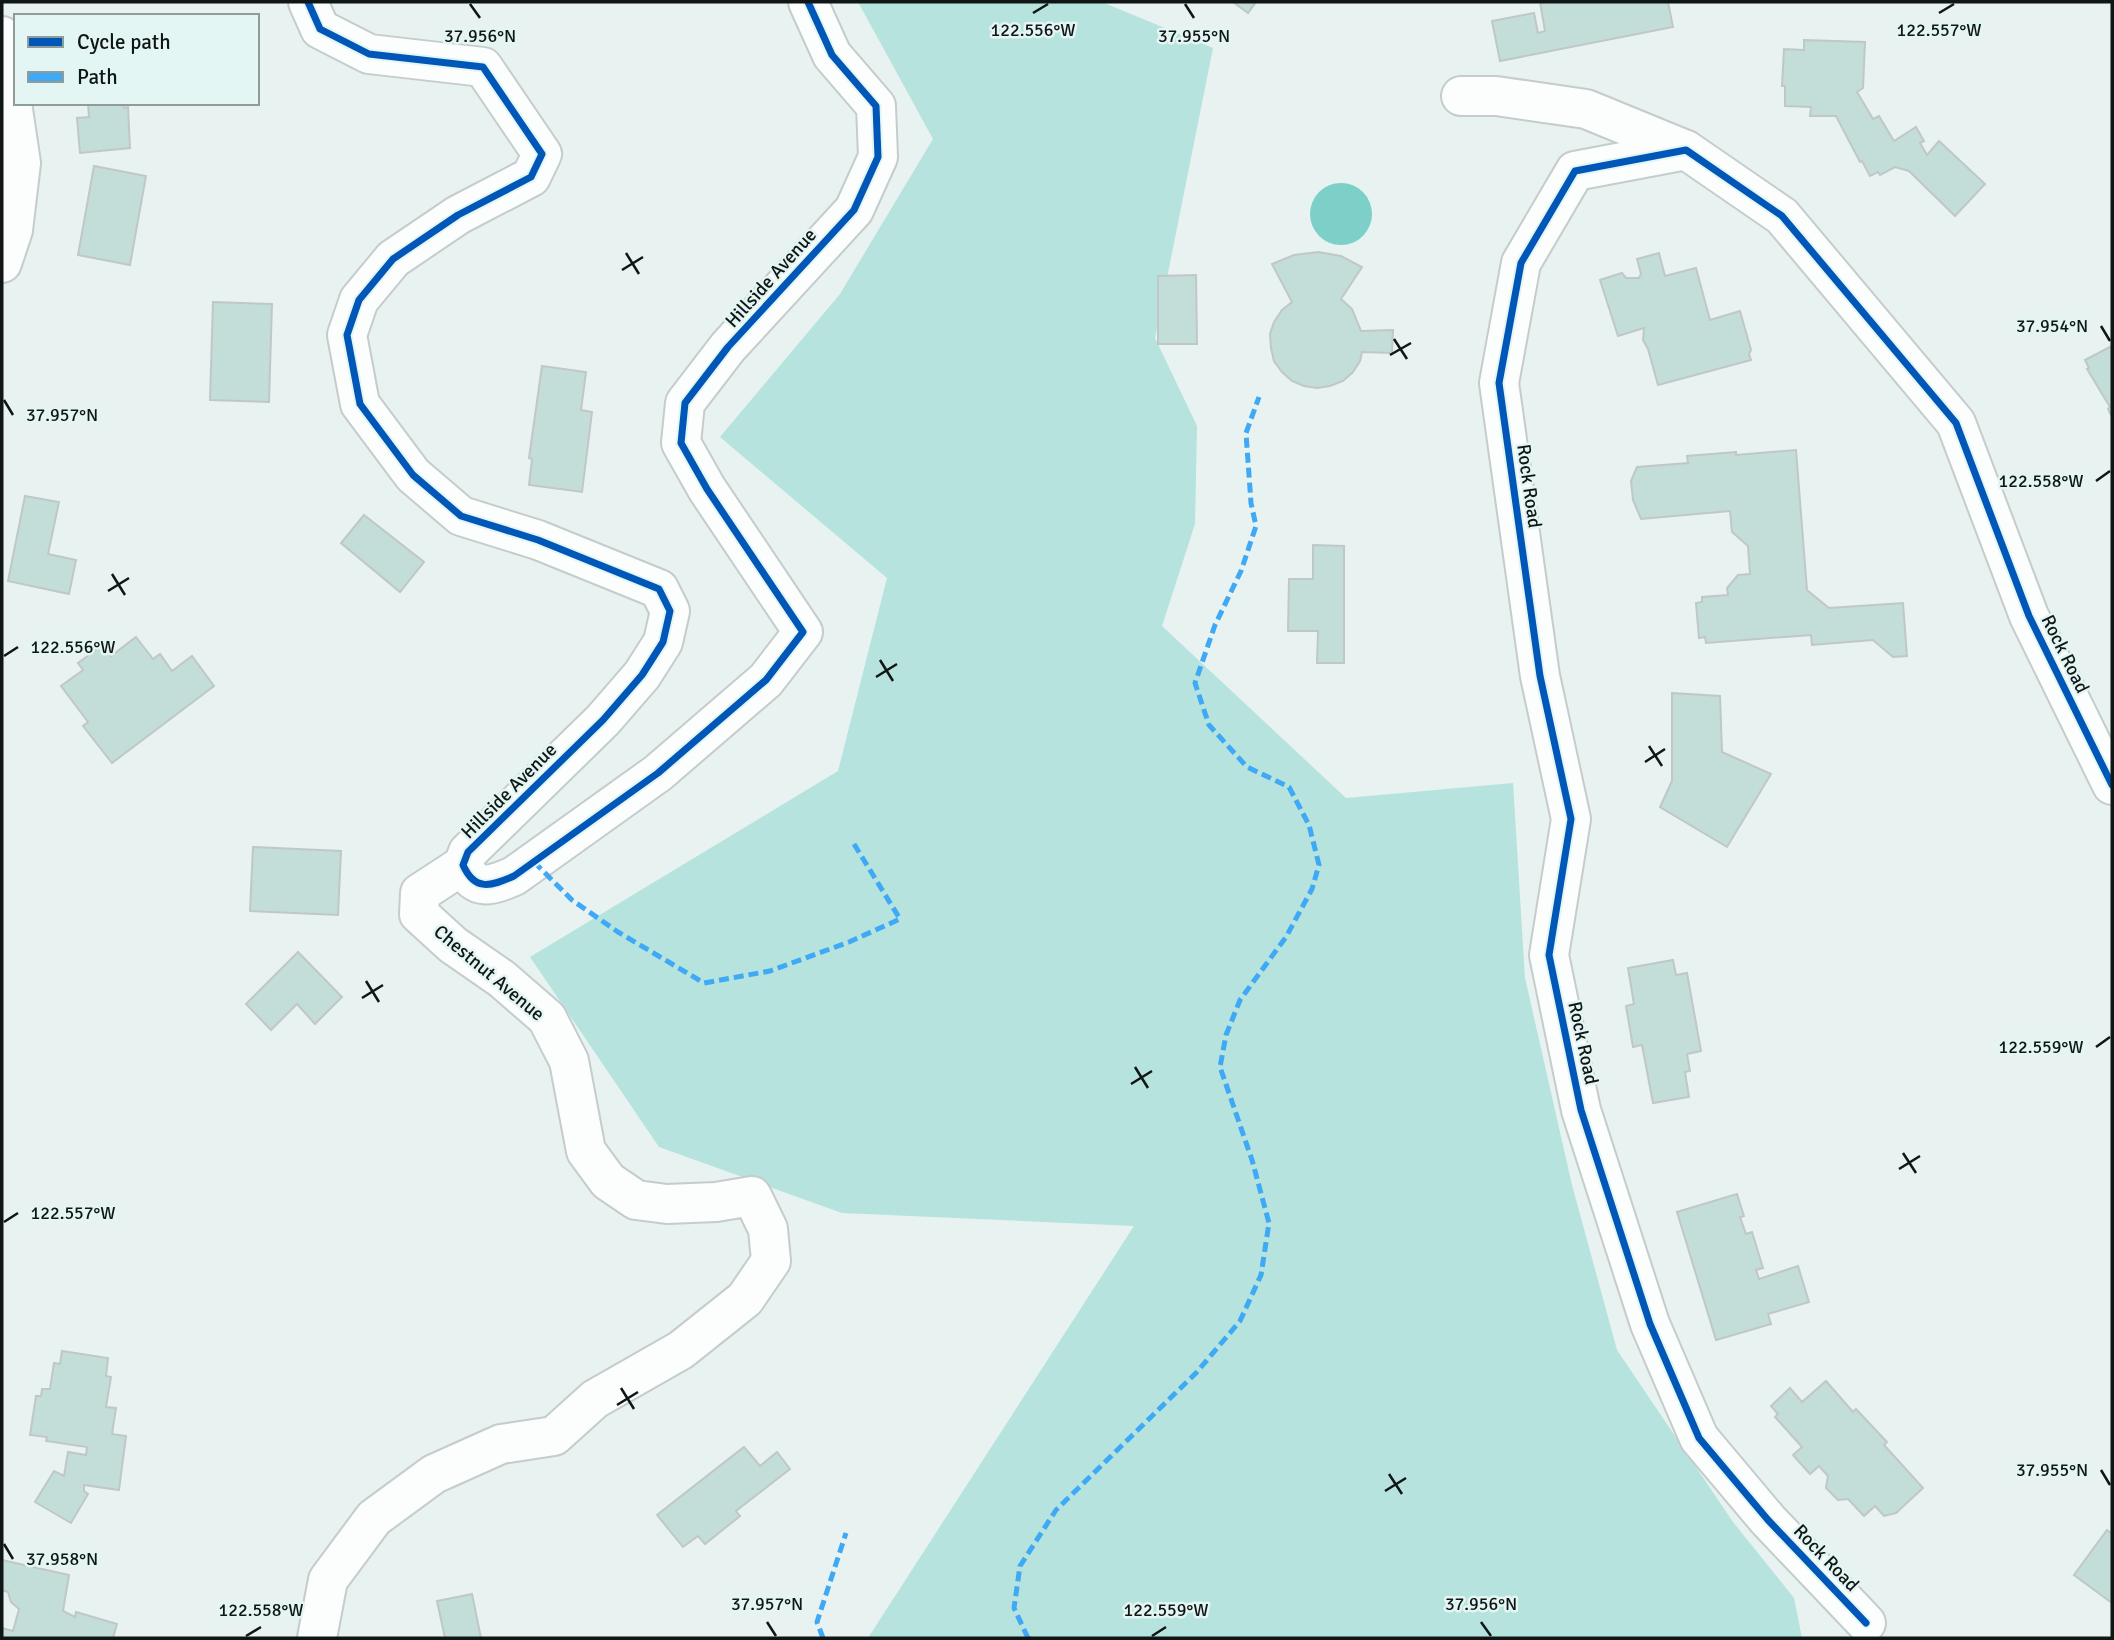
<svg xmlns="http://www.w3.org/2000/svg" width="2114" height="1640" viewBox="0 0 2114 1640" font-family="Signika,sans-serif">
	<rect width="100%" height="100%" fill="#e8f2f0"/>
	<!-- green -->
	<polygon fill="#b6e3dd" points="858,2 1102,2 1213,48 1155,338 1197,426 1195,524 1162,626 1346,798 1513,783 1525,978 1572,1185 1617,1350 1733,1522 1794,1598 1802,1638 868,1638 1134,1226 842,1213 659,1147 530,957 838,771 887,578 720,437 840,294 933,139"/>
	<!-- water -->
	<circle fill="#7cd0c7" cx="1341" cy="214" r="31"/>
	<!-- building -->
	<g fill="#c3ddd9" stroke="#c0c8c7" stroke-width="2">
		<polygon points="1233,2 1256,2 1248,13"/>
		<polygon points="1540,2 1668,2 1673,27 1500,61 1492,21 1534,13 1538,33 1545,31"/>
		<polygon points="1804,40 1865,42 1863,88 1857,92 1873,119 1879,116 1894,141 1916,127 1924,141 1920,143 1927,155 1939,141 1985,184 1955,216 1909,171 1895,167 1880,175 1878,172 1870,176 1862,161 1860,162 1836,116 1810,116 1811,107 1785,106 1785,86 1782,86 1784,49 1804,50"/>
		<polygon points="88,103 124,103 124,108 128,107 130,148 80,153 77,118 89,117"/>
		<polygon points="94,166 146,176 130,265 78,255"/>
		<polygon points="1318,252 1341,256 1362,267 1341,299 1352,309 1361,331 1393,330 1392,353 1362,352 1360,361 1353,372 1343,381 1330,386 1317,388 1304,386 1292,381 1282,372 1274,361 1271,348 1270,334 1274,322 1282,310 1292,302 1272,264 1294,255"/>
		<polygon points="1659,253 1665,276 1696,268 1710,320 1740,311 1751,350 1749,354 1751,360 1658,385 1648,349 1643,340 1644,328 1618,336 1600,280 1622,273 1626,278 1639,278 1641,274 1637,259"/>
		<polygon points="1196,275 1197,344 1158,344 1158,276"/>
		<polygon points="213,302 272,304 269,402 210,400"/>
		<polygon points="2112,346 2112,417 2108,409 2110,407 2087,369 2089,368 2085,360"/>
		<polygon points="542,366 586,372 581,410 592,412 582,492 529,485 532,459 529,458"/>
		<polygon points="1796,450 1807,590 1829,608 1903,603 1907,656 1893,657 1873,640 1812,645 1811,635 1706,643 1705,637 1699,638 1696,603 1702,602 1702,597 1728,595 1727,588 1738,575 1750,574 1748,546 1732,532 1730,511 1641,519 1633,500 1631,481 1637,467 1688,463 1687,456 1736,452 1736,455"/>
		<polygon points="25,496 59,502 48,554 76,560 69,594 8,581"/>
		<polygon points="364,515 424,562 400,592 341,543"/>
		<polygon points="1313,545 1344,546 1344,663 1317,663 1318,631 1288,631 1289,579 1313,579"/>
		<polygon points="136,637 153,659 160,654 172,671 192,656 214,686 112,763 83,726 88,722 61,686 83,670 78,663 103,645 111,656"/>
		<polygon points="1672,693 1720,696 1722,752 1771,774 1727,847 1660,807 1672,781"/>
		<polygon points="253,847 341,851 338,915 250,911"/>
		<polygon points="298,952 342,997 315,1024 297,1004 271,1030 246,1004"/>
		<polygon points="1673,960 1676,975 1687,973 1701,1051 1687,1054 1690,1071 1685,1072 1689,1097 1653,1103 1642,1045 1633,1047 1626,1006 1634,1004 1628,968"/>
		<polygon points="1737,1194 1744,1216 1740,1217 1746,1234 1752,1232 1763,1268 1756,1270 1759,1279 1798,1266 1809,1302 1768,1314 1771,1324 1716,1340 1677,1212"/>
		<polygon points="62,1351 108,1358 106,1376 111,1377 106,1407 116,1408 112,1434 126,1436 119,1490 84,1485 84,1491 88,1494 71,1523 35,1502 54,1471 64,1476 68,1452 86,1455 87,1447 46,1441 47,1437 30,1435 36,1396 41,1396 42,1389 50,1389 54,1363 60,1364"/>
		<polygon points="1826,1381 1853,1412 1856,1409 1887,1442 1884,1445 1923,1488 1896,1513 1884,1516 1875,1506 1864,1516 1848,1499 1838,1500 1826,1488 1828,1476 1819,1466 1810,1474 1793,1455 1802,1447 1775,1417 1778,1414 1771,1406 1790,1388 1802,1402"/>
		<polygon points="744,1447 760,1466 777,1452 790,1469 736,1511 740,1516 705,1544 698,1536 683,1547 657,1515"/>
		<polygon points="2107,1530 2112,1534 2112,1603 2074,1575"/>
		<polygon points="2,1560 69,1575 63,1611 75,1617 76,1612 117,1624 113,1638 2,1638 2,1628 13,1631 19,1609 11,1602 8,1592 2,1590"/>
		<polygon points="472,1594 481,1638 445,1638 437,1601"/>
	</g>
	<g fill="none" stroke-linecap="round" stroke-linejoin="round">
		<defs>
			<g id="minor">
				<path d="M308 2 320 29 369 54 483 67 542 154 531 177 458 215 393 259 359 300 347 335 360 404 413 475 461 516 538 540 659 589 670 611 663 642 642 675 603 720 468 852 463 865C475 892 491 886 514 876L658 773 766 680 803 632 707 489 681 443 685 403 728 347 854 210 878 157 876 106 832 55 808 2"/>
				<polyline points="2,36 21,163 13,230 2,263"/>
				<polyline points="1461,96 1496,96 1586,109 1686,150"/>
				<polyline points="1866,1623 1768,1520 1699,1438 1650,1324 1581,1110 1549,955 1571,819 1540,676 1499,383 1521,263 1575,171 1686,150 1782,216 1956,423 2029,616 2112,785"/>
				<polyline points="317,1638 328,1580 374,1518 434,1474 501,1444 554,1436 595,1399 681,1350 745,1299 771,1261 768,1229 752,1196 716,1202 667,1204 636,1200 608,1181 586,1151 569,1061 547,1018 502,979 453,945 419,914 420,893 463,865"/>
			</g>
		</defs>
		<!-- minor casing -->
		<use href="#minor" stroke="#c5cccb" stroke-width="42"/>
		<!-- minor -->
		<use href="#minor" stroke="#fcfdfd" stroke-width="38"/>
		<!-- quiet -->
		<g stroke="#3fa9f5" stroke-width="5" stroke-dasharray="10 5" stroke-linecap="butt">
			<polyline points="534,862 572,900 618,932 704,983 770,971 849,942 900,919 854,844"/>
			<polyline points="823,1638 817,1622 846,1533"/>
			<polyline points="1028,1638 1014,1608 1020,1566 1056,1510 1196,1373 1240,1321 1261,1275 1269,1223 1252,1160 1220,1067 1226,1035 1240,1000 1286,937 1312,889 1319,865 1309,825 1289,787 1247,767 1209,725 1195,683 1215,625 1241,571 1256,526 1251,503 1246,433 1259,397"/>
		</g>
		<defs>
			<g id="cycleway">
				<path d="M308 2 320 29 369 54 483 67 542 154 531 177 458 215 393 259 359 300 347 335 360 404 413 475 461 516 538 540 659 589 670 611 663 642 642 675 603 720 468 852 463 865C475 892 491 886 514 876L658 773 766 680 803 632 707 489 681 443 685 403 728 347 854 210 878 157 876 106 832 55 808 2"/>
				<polyline points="1866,1623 1768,1520 1699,1438 1650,1324 1581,1110 1549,955 1571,819 1540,676 1499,383 1521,263 1575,171 1686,150 1782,216 1956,423 2029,616 2112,785"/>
			</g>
		</defs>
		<!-- cycleway casing -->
		<use href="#cycleway" stroke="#e4f6f3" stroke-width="11"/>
		<!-- cycleway -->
		<use href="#cycleway" stroke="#0057b8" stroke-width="7"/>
	</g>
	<!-- ticks -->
	<path fill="none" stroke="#101615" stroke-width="2.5" d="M470 4 480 18M1185 4 1194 18M1033 13 1048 4M1939 13 1954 4M626 253 639 274M622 270 643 257M2101 326 2110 341M1394 339 1407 359M1390 355 1411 343M4 400 13 415M2096 481 2110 471M112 574 125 595M108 591 129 578M4 656 18 647M880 660 893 681M876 677 897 664M1649 746 1662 766M1645 762 1665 749M366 981 379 1002M362 998 383 985M2096 1047 2110 1037M1135 1067 1148 1088M1131 1084 1152 1071M1903 1153 1916 1173M1899 1169 1920 1156M4 1222 18 1213M621 1388 634 1409M617 1405 638 1392M2101 1470 2110 1485M1389 1474 1402 1494M1385 1491 1406 1478M4 1544 13 1559M767 1622 776 1636M1481 1622 1491 1636M246 1636 261 1627M1152 1636 1166 1627"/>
	<g text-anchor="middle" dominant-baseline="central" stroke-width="5" stroke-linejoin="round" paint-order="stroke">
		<!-- street labels -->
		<g font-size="19" fill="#101615" stroke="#e4f6f3">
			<text transform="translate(771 278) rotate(-48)">Hillside Avenue</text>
			<text transform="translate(1529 486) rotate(82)">Rock Road</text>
			<text transform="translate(2065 654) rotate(64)">Rock Road</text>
			<text transform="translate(509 791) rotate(-45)">Hillside Avenue</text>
			<text transform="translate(489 973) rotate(40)">Chestnut Avenue</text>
			<text transform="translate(1583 1043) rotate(78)">Rock Road</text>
			<text transform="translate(1826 1558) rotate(46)">Rock Road</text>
		</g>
	</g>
	<g font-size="18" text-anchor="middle" fill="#101615" stroke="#e4f6f3" stroke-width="5" stroke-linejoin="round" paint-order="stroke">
		<text x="1033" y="36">122.556°W</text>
		<text x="1939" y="36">122.557°W</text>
		<text x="480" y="42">37.956°N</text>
		<text x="1194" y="42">37.955°N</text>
		<text x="2052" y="332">37.954°N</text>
		<text x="62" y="421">37.957°N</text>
		<text x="2041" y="487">122.558°W</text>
		<text x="73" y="653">122.556°W</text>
		<text x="2041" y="1053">122.559°W</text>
		<text x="73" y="1219">122.557°W</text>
		<text x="2052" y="1476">37.955°N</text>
		<text x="62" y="1565">37.958°N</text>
		<text x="767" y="1610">37.957°N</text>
		<text x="1481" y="1610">37.956°N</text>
		<text x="261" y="1616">122.558°W</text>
		<text x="1166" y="1616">122.559°W</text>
	</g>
	<!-- border -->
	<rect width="2114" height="1640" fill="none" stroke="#101615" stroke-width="7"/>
	<!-- legend -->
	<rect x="14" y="14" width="245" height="91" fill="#e4f6f3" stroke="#8f9c9a" stroke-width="2"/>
	<rect x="28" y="37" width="35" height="10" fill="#0057b8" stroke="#8f9c9a" stroke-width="2"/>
	<text x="77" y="49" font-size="21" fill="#101615">Cycle path</text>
	<rect x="28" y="72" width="35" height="10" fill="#3fa9f5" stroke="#8f9c9a" stroke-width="2"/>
	<text x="77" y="84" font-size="21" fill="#101615">Path</text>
</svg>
